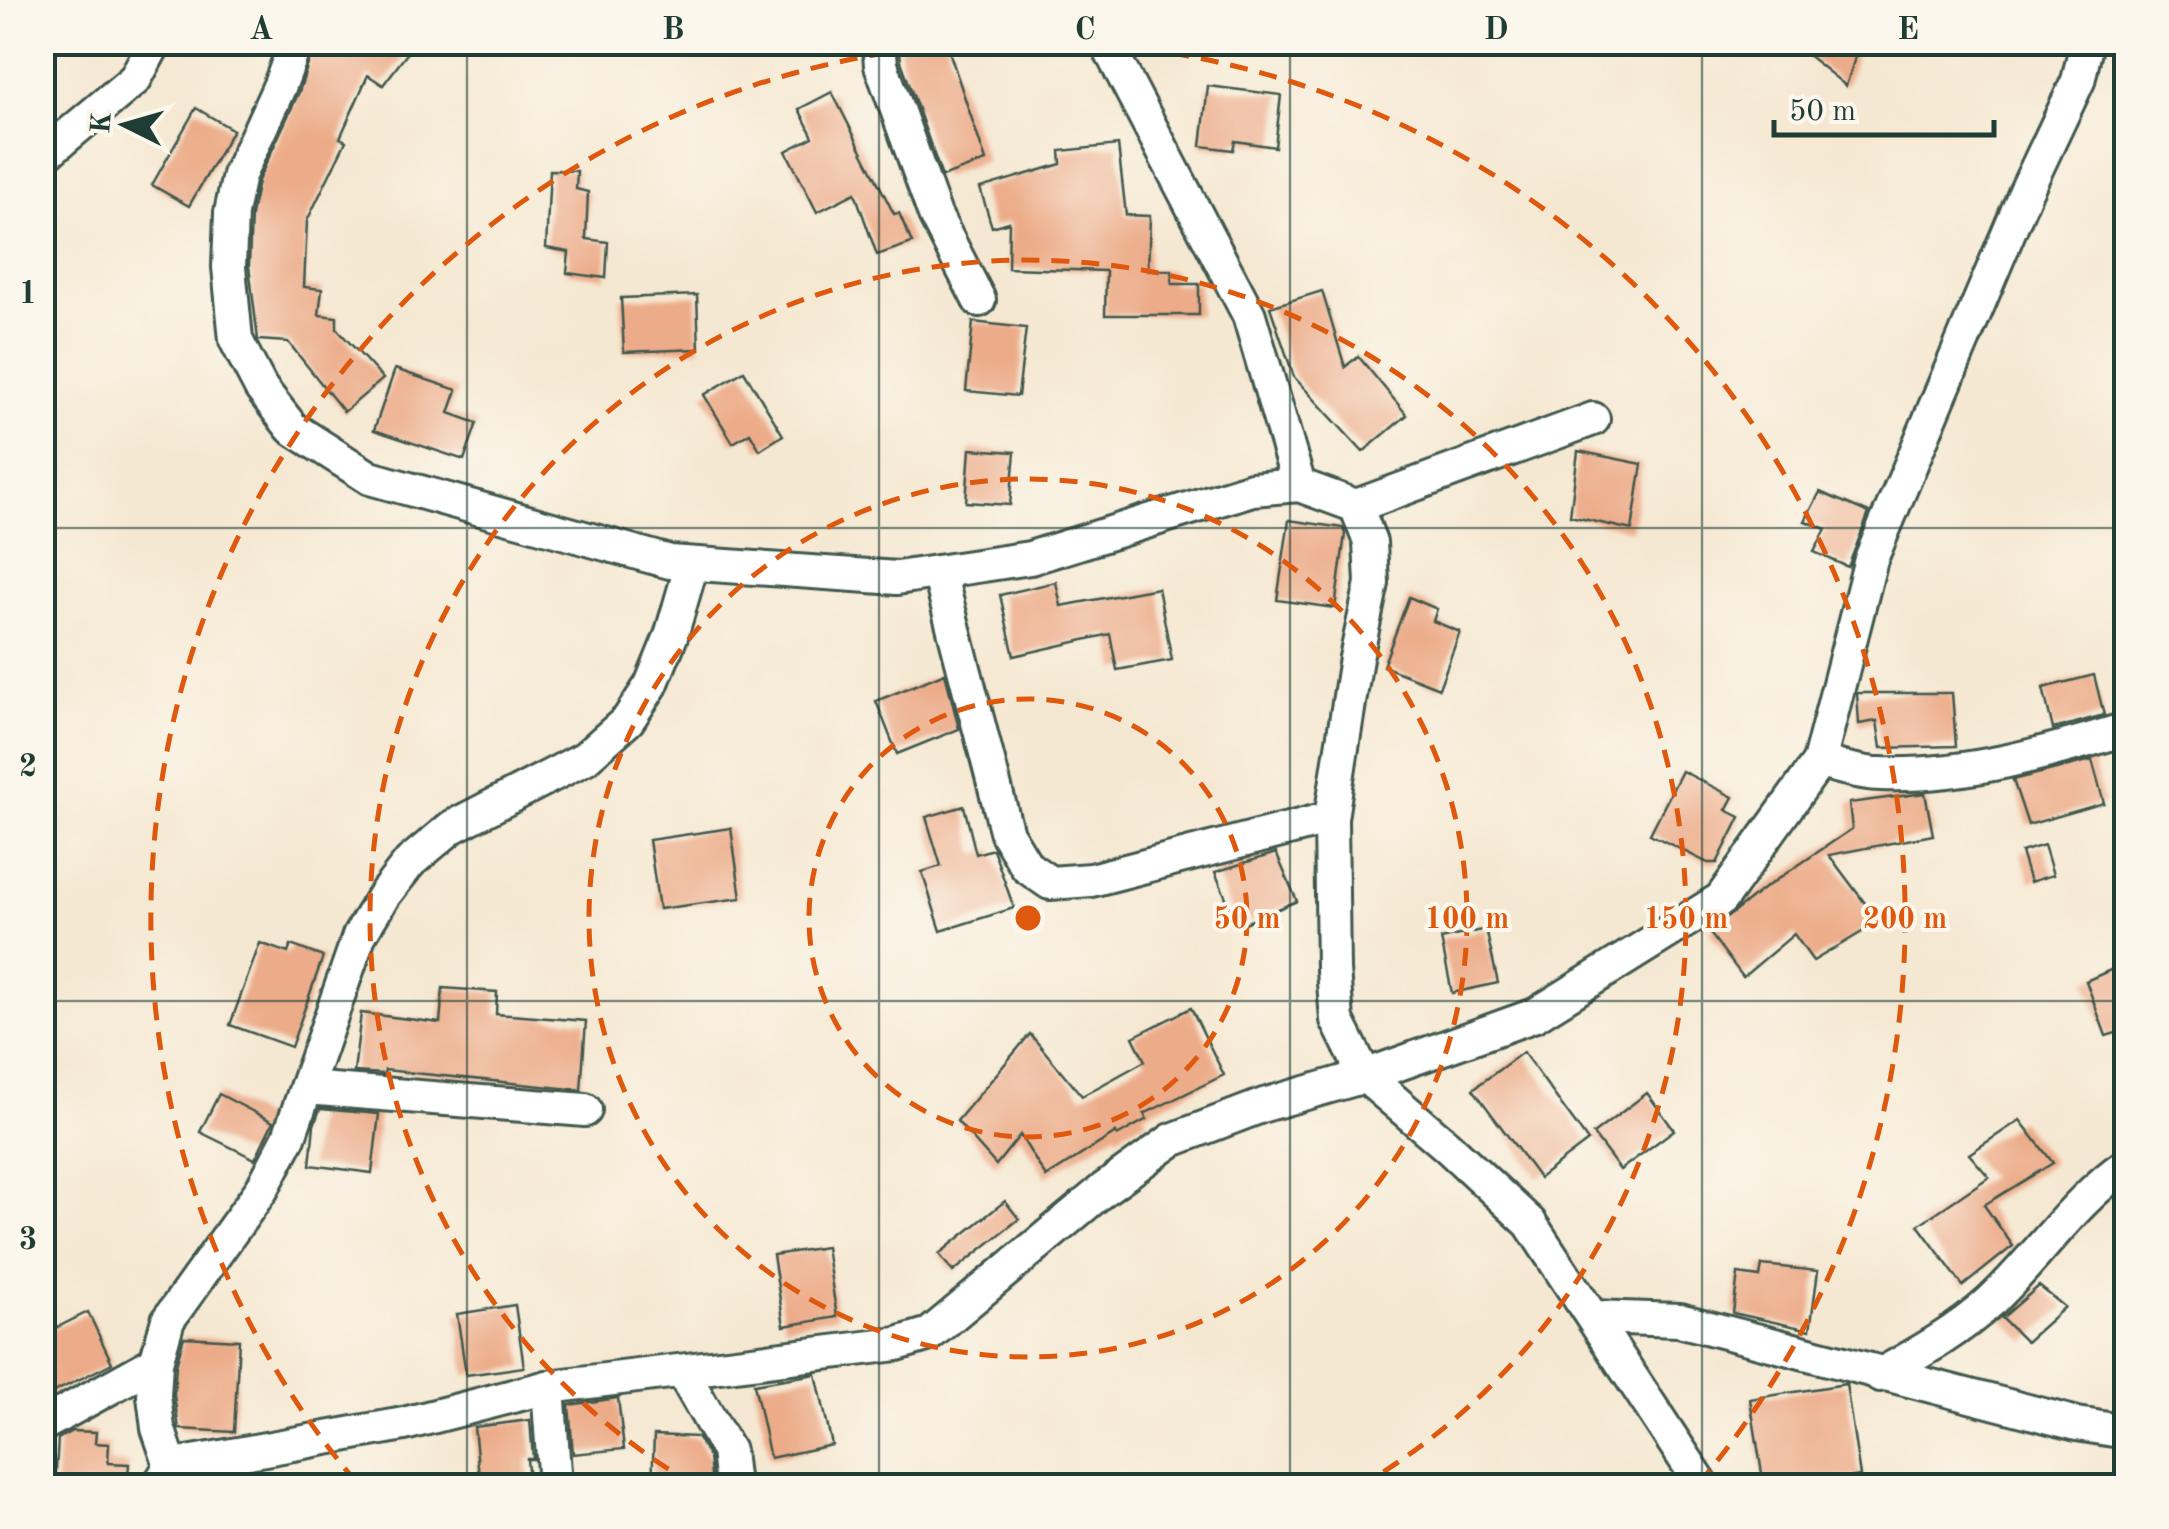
<svg xmlns="http://www.w3.org/2000/svg" width="2169" height="1529" viewBox="0 0 2169 1529" font-family="'Old Standard TT',serif">
	<rect width="100%" height="100%" fill="#fbf7ec"/>
	<filter id="ink" filterUnits="userSpaceOnUse"><feTurbulence type="fractalNoise" baseFrequency=".01" numOctaves="2"/><feDisplacementMap in="SourceGraphic" scale="20" xChannelSelector="R" yChannelSelector="G"/><feConvolveMatrix kernelMatrix="1 2 1 2 8 2 1 2 1" color-interpolation-filters="sRGB"/></filter>
	<filter id="wash" filterUnits="userSpaceOnUse"><feTurbulence type="fractalNoise" baseFrequency=".0048" numOctaves="4" result="noise"/><feDisplacementMap in="SourceGraphic" scale="40" xChannelSelector="R" yChannelSelector="G"/><feGaussianBlur stdDeviation="2.25" result="paint"/><feColorMatrix in="noise" values="0 0 0 0 0 0 0 0 0 0 0 0 0 0 0 0 0 1.4 0 .05"/><feComposite in="paint" operator="in"/></filter>
	<g filter="url(#wash)">
		<rect width="100%" height="100%" fill="#f5e8d2"/>
		<g id="blocks">
			<!-- building -->
			<g fill="#ecac89">
				<polygon points="315,42 396,42 409,51 383,85 368,75 340,138 346,141 307,221 304,287 322,289 319,315 337,317 337,329 383,379 344,412 288,342 258,340 249,266 251,215 258,181 299,92"/>
				<polygon points="899,42 946,42 986,161 942,177 901,61"/>
				<polygon points="1791,42 1860,42 1846,86"/>
				<polygon points="1208,86 1281,95 1275,147 1235,141 1233,150 1201,146"/>
				<polygon points="832,92 894,214 899,213 912,243 877,255 855,193 817,212 786,151 813,137 799,109"/>
				<polygon points="196,108 233,130 189,206 152,185"/>
				<polygon points="1118,145 1126,215 1150,216 1148,270 1172,270 1172,284 1199,284 1199,315 1105,315 1106,271 1008,268 1009,222 992,227 980,188 1061,164 1060,151"/>
				<polygon points="550,170 577,171 576,189 588,192 586,239 608,242 606,278 567,273 569,252 546,248"/>
				<polygon points="1322,291 1345,367 1358,356 1407,415 1363,452 1294,377 1270,307"/>
				<polygon points="697,295 699,349 624,352 621,298"/>
				<polygon points="973,322 1026,328 1018,396 966,391"/>
				<polygon points="395,369 457,390 449,413 477,423 464,460 374,430"/>
				<polygon points="744,371 783,435 760,450 750,433 733,443 704,395"/>
				<polygon points="970,449 1015,452 1010,505 966,502"/>
				<polygon points="1578,451 1642,464 1632,530 1570,516"/>
				<polygon points="1820,492 1869,513 1848,567 1814,552 1826,529 1805,521"/>
				<polygon points="1289,520 1343,528 1345,534 1335,608 1277,600"/>
				<polygon points="1056,582 1061,606 1158,588 1172,660 1117,670 1110,634 1014,656 1000,595"/>
				<polygon points="1409,597 1437,609 1433,621 1460,632 1439,688 1383,666"/>
				<polygon points="945,673 959,729 897,754 876,701"/>
				<polygon points="2094,675 2104,715 2053,729 2043,688"/>
				<polygon points="1857,693 1952,693 1956,746 1881,748 1877,721 1859,724"/>
				<polygon points="2092,760 2104,803 2028,825 2013,780"/>
				<polygon points="1682,771 1733,797 1726,810 1740,817 1717,863 1708,863 1650,834"/>
				<polygon points="1925,793 1933,835 1829,855 1879,922 1813,961 1794,934 1743,977 1709,932 1763,889 1852,829 1849,803"/>
				<polygon points="964,806 976,854 993,849 1014,908 941,931 922,872 941,866 926,817"/>
				<polygon points="731,828 741,898 659,909 649,840"/>
				<polygon points="2044,845 2053,875 2030,882 2021,852"/>
				<polygon points="1276,853 1297,901 1238,926 1215,872"/>
				<polygon points="1486,929 1498,983 1452,993 1441,939"/>
				<polygon points="260,943 288,953 291,945 323,957 291,1047 230,1025"/>
				<polygon points="2126,963 2126,1030 2106,1036 2086,981"/>
				<polygon points="443,988 497,992 496,1014 586,1021 581,1090 385,1070 384,1074 354,1072 361,1013 440,1023"/>
				<polygon points="1191,1008 1224,1075 1144,1114 1147,1119 1117,1136 1116,1133 1046,1177 1020,1135 996,1165 957,1121 1030,1034 1082,1096 1145,1061 1133,1037"/>
				<polygon points="1523,1052 1588,1141 1539,1178 1473,1089"/>
				<polygon points="1647,1093 1674,1130 1620,1170 1593,1134"/>
				<polygon points="219,1094 273,1122 255,1159 200,1132"/>
				<polygon points="320,1109 379,1114 372,1173 310,1165 314,1125"/>
				<polygon points="2020,1120 2053,1163 1984,1205 2013,1246 1963,1286 1918,1225 1989,1177 1969,1154"/>
				<polygon points="1005,1201 1019,1219 953,1272 939,1254"/>
				<polygon points="826,1247 837,1317 784,1326 773,1255"/>
				<polygon points="1762,1265 1818,1271 1810,1330 1733,1313 1738,1274 1760,1277"/>
				<polygon points="2039,1286 2065,1307 2026,1342 2002,1318"/>
				<polygon points="515,1305 524,1367 466,1375 457,1314"/>
				<polygon points="88,1312 112,1363 42,1398 42,1335"/>
				<polygon points="184,1337 239,1340 234,1432 179,1429 174,1395 176,1365"/>
				<polygon points="816,1374 832,1445 770,1458 754,1384"/>
				<polygon points="1846,1384 1860,1476 1795,1486 1764,1486 1750,1399"/>
				<polygon points="618,1398 624,1449 573,1454 569,1405"/>
				<polygon points="530,1420 533,1459 527,1459 529,1482 480,1486 474,1427"/>
				<polygon points="72,1431 96,1432 95,1443 109,1444 108,1463 129,1464 127,1486 55,1486 58,1439"/>
				<polygon points="654,1435 697,1437 709,1457 712,1486 652,1486"/>
			</g>
		</g>
	</g>
	<g filter="url(#ink)">
		<use href="#blocks" fill-opacity="0" stroke="#3f574c" stroke-width="2.5"/>
		<g fill="none" stroke-linecap="round" stroke-linejoin="round">
			<defs>
				<g id="minor">
					<polyline points="296,42 280,85 239,175 231,213 229,267 236,340 261,388 292,428 370,478 670,562 897,578 1030,558 1252,489 1299,485 1356,506 1370,542 1372,583 1356,658 1331,818 1333,970 1337,1020 1365,1076 1447,1146 1530,1223 1703,1486"/>
					<polyline points="879,42 881,65 935,215 979,300"/>
					<polyline points="1106,42 1249,315 1299,485"/>
					<polyline points="42,157 135,79 155,42"/>
					<polyline points="1356,506 1593,419"/>
					<polyline points="939,572 1007,834 1027,867 1050,883 1091,880 1331,818"/>
					<path d="M1819 762C1838 766 1860 774 1880 774 1964 777 2047 753 2126 729"/>
					<polyline points="306,1088 585,1110"/>
					<polyline points="1593,1317 1679,1320 2077,1424 2126,1432"/>
					<polyline points="682,1371 728,1451 732,1486"/>
					<path d="M1880 1375C1919 1353 1957 1332 1990 1302 2038 1258 2072 1202 2126 1165"/>
					<polyline points="548,1387 555,1486"/>
					<polyline points="42,1425 156,1362"/>
					<polyline points="171,1466 158,1428 154,1396 156,1362 168,1320 262,1189 289,1137 359,936 384,895 410,862 452,827 585,758 628,720 651,685 671,636 692,564"/>
					<polyline points="158,1486 171,1466 404,1424 548,1387 897,1344 930,1334 1104,1189 1172,1140 1264,1105 1365,1076 1535,1015 1721,899 1819,762 1871,559 2026,191 2078,81 2087,42"/>
				</g>
			</defs>
			<!-- minor casing -->
			<use href="#minor" stroke="#3f574c" stroke-width="38"/>
			<!-- minor -->
			<use href="#minor" stroke="#fff" stroke-width="32"/>
		</g>
	</g>
	<!-- grid -->
	<path fill="none" stroke="#1f3d34" stroke-width="2.5" stroke-opacity="0.55" d="M467 42V1486M879 42V1486M1290 42V1486M1702 42V1486M42 528H2126M42 1001H2126"/>
	<!-- distance rings -->
	<g fill="none" stroke="#de580e" stroke-width="5" stroke-dasharray="18 12">
		<circle cx="1028" cy="918" r="219"/>
		<circle cx="1028" cy="918" r="439"/>
		<path d="M694 1485A658 658 0 1 1 1362 1485"/>
		<path d="M356 1482A877 877 0 0 1 974 43M1082 43A877 877 0 0 1 1700 1482"/>
	</g>
	<circle cx="1028" cy="918" r="15" fill="#de580e" stroke="#fbf7ec" stroke-width="5"/>
	<g font-size="30" text-anchor="middle" font-weight="bold" fill="#de580e" stroke="#fbf7ec" stroke-width="8" stroke-linejoin="round" paint-order="stroke">
		<text x="1247" y="928">50 m</text>
		<text x="1467" y="928">100 m</text>
		<text x="1686" y="928">150 m</text>
		<text x="1905" y="928">200 m</text>
	</g>
	<!-- margin -->
	<rect width="2169" height="1529" fill="none" stroke="#fbf7ec" stroke-width="110"/>
	<!-- north arrow -->
	<g transform="translate(125 125) rotate(275)" stroke="#fbf7ec" stroke-width="8" paint-order="stroke">
	<path d="M0-8L18 38L0 25L-18 38Z" fill="#1f3d34"/>
	<text y="-15" font-size="28" font-weight="bold" text-anchor="middle" fill="#1f3d34">K</text>
	</g>
	<!-- scale -->
	<path d="M1774 120v15h220v-15" fill="none" stroke="#1f3d34" stroke-width="5"/>
	<text x="1789" y="120" font-size="30" fill="#1f3d34" stroke="#fbf7ec" stroke-width="8" paint-order="stroke">50 m</text>
	<rect x="55" y="55" width="2059" height="1419" fill="none" stroke="#1f3d34" stroke-width="4"/>
	<g font-size="32" text-anchor="middle" font-weight="bold" fill="#1f3d34">
		<text x="261" y="39">A</text>
		<text x="673" y="39">B</text>
		<text x="1085" y="39">C</text>
		<text x="1496" y="39">D</text>
		<text x="1908" y="39">E</text>
		<text x="28" y="303">1</text>
		<text x="28" y="776">2</text>
		<text x="28" y="1249">3</text>
	</g>
</svg>
